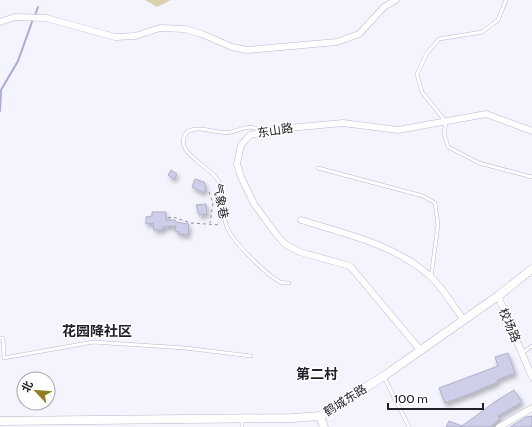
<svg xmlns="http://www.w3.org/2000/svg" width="532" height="427" viewBox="0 0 532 427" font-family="Cabin,'Noto Sans SC',sans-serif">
	<defs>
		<filter id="shadow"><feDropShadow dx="2" dy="3.5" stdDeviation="2" flood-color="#0004"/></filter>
	</defs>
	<rect width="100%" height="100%" fill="#f4f4fe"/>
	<!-- green -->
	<polygon fill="#dad1af" points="145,0 171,0 157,7"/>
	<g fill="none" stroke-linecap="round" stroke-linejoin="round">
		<!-- stream -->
		<g stroke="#abaad5" stroke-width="2">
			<polyline points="35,15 38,7"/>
			<polyline points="0,111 1,90 18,61 33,19"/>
		</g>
	</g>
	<!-- building -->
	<g fill="#cecee8" stroke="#afafc8" filter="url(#shadow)">
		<polygon points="171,170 177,174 174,179 168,175"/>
		<polygon points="195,179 204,182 206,186 204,193 192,187"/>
		<polygon points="206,204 207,214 199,215 196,205"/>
		<polygon points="152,212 166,212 166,220 175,220 176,222 189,224 188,235 179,234 179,232 175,231 176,226 163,227 163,230 154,230 153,223 146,224 146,217 152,216"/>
		<polygon points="508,353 515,373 497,380 498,382 472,393 445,403 439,388 498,366 495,357"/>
		<polygon points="514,390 522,402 498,416 500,419 490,427 446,427 449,421 462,426 496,401"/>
		<polygon points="532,416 532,426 530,427 510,427 526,417"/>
	</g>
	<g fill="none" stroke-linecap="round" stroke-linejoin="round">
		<defs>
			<g id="service">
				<polyline points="506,0 498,20 482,32 439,39 427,53 417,74 422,92 446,122 444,133 448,147 479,163 532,177"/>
				<path d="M260 131C250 123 241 130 231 132 216 135 203 125 188 131 169 152 212 166 219 182 225 196 221 213 227 227 231 240 268 276 280 282 283 283 286 283 289 283"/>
				<polyline points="318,168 423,196 435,203 438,225 431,277"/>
				<polyline points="0,338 3,338 4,358 93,342 185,348 251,356"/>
				<polyline points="522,353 532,346"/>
				<polyline points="384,377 409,427"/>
				<polyline points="242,419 242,427"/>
			</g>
			<g id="minor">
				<polyline points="0,22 15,17 46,18 115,37 135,36 160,28 185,29 202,34 232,47 247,50 337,42 359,34 384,7 396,0"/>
				<path d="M301 220C346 234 394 244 430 276 443 288 453 306 464 320"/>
				<polyline points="498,296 532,377"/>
				<polyline points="421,351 350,266 300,252 285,244 276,234 254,204 241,177 237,164 241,145 250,135 278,129 343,123 398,130 486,114 532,131"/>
				<polyline points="499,427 532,408"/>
			</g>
			<g id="tertiary">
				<polyline points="320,416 324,427"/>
				<polyline points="0,421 292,418 320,416 384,376 498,296 532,269"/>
			</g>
		</defs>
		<!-- service casing -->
		<use href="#service" stroke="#b8b8d1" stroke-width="4"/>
		<!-- minor casing -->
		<use href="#minor" stroke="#b8b8d1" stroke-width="7"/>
		<!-- tertiary casing -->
		<use href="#tertiary" stroke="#b8b8d1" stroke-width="9"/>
		<!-- path -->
		<g stroke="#8b8b95" stroke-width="1" stroke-dasharray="3 3" stroke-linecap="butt">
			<polyline points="209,192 213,203 210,223"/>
			<polyline points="168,218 173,217 191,223 221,225"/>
		</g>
		<!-- service -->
		<use href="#service" stroke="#fff" stroke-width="3"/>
		<!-- minor -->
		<use href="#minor" stroke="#fff" stroke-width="6"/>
		<!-- tertiary -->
		<use href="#tertiary" stroke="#fff" stroke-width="8"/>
	</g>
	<g text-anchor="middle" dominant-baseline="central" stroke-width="3" stroke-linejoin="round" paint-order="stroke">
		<!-- street labels -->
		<g font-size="12" fill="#20202a" stroke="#fff">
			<text transform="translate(275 130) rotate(-9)">东山路</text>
			<text transform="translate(221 201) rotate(79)">气象巷</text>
			<text transform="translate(510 325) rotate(67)">校场路</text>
			<text transform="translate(345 400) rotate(-32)">鹤城东路</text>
		</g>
		<!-- quarter labels -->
		<g font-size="14" font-weight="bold" fill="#20202a" stroke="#fff">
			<text x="97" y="331">花园降社区</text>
			<text x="317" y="374">第二村</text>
		</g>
	</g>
	<!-- north arrow -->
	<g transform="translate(36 391) rotate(296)"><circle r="19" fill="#ffffff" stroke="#a6a6aa"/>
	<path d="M0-3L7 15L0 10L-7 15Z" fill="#937d24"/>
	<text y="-6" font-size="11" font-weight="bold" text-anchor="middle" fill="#20202a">北</text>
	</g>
	<!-- scale -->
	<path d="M388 403v6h95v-6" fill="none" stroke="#20202a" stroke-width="2"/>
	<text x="394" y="403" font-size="12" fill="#20202a" stroke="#ffffff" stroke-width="3" paint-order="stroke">100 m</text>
</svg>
